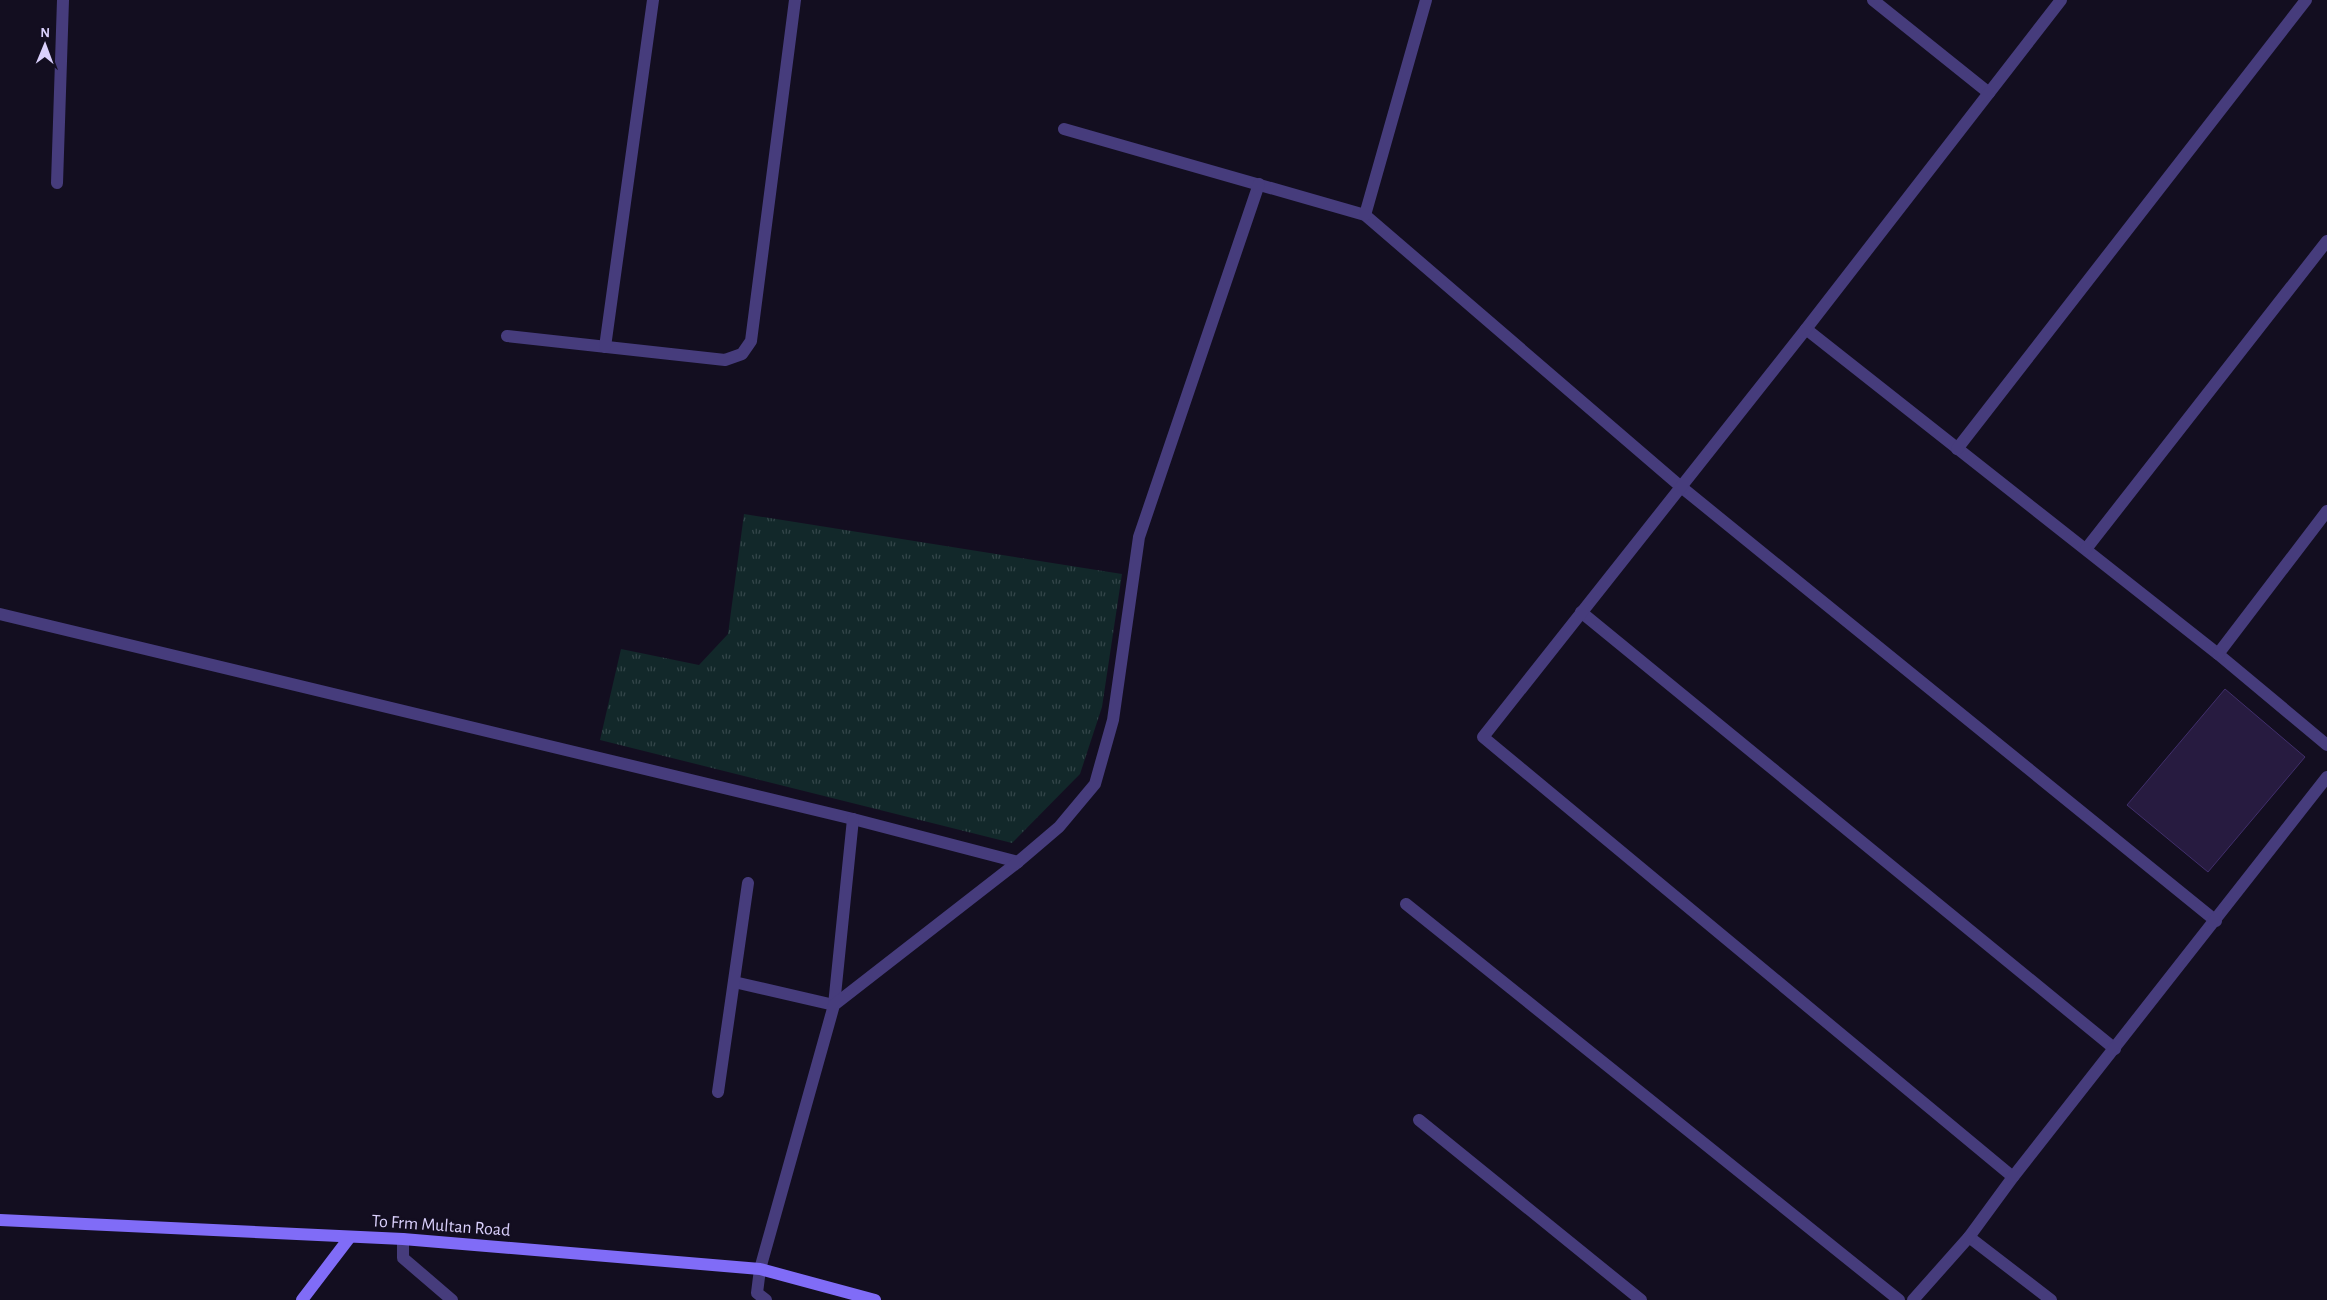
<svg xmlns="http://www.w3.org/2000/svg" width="2327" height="1300" viewBox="0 0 2327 1300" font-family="'Alegreya Sans',sans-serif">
	<defs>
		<pattern id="grass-tufts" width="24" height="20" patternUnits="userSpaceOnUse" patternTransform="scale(1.25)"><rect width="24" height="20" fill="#12282a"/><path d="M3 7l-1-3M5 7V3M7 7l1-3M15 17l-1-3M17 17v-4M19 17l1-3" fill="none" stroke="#34464a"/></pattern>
	</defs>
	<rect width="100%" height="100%" fill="#130e20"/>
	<!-- grass -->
	<polygon fill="url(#grass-tufts)" points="744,514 1122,574 1102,707 1080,774 1012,843 600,740 621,649 699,665 728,634"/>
	<!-- building -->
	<polygon fill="#271b40" stroke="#412f6b" points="2225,689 2305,757 2208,872 2127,805"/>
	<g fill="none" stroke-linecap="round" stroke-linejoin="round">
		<!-- lane -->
		<g stroke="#463c7c" stroke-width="12">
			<polyline points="734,982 834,1005"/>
			<polyline points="718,1092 748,883"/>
		</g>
		<!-- street -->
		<g stroke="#463c7c" stroke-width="12">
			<polyline points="1873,0 1989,93"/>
			<polyline points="1064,129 1365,215 1680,486 2216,921"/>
			<polyline points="57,183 63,0"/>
			<polyline points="1365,215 1426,0"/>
			<polyline points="1806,329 2218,654 2327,745"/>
			<polyline points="507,336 725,360 742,354 751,341 795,0"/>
			<polyline points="605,347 653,0"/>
			<polyline points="1957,449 2306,0"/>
			<polyline points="2086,549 2327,241"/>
			<polyline points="1581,612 2115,1049"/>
			<polyline points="0,614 853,819 1018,862"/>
			<polyline points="2218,654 2327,511"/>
			<polyline points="1406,904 1899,1300"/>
			<polyline points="834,1005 853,819"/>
			<polyline points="1419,1120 1641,1300"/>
			<polyline points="2013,1177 1483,737 1806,329 2061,0"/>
			<polyline points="1969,1237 2051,1300"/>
			<polyline points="403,1239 403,1258 452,1300"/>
			<polyline points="766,1300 757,1293 760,1269 834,1005 1018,862 1059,827 1095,784 1113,720 1139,537 1259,184"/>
			<polyline points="1913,1300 1969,1237 2013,1177 2327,777"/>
		</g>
		<!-- secondary -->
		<g stroke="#806cf7" stroke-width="12">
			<polyline points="0,1220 403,1239 760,1269 875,1300"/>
			<polyline points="302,1300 350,1237"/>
		</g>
	</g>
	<g text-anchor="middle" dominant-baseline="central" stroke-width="5" stroke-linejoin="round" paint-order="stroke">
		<!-- street labels -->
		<g font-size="18" fill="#dad0fc" stroke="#130e20">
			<text transform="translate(441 1226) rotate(4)">To Frm Multan Road</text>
		</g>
	</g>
	<!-- north arrow -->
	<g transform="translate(45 45) rotate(1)" stroke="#130e20" stroke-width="4" paint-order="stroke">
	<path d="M0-4L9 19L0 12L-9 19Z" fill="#dad0fc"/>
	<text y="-8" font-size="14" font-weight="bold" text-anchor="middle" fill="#dad0fc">N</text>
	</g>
</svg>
